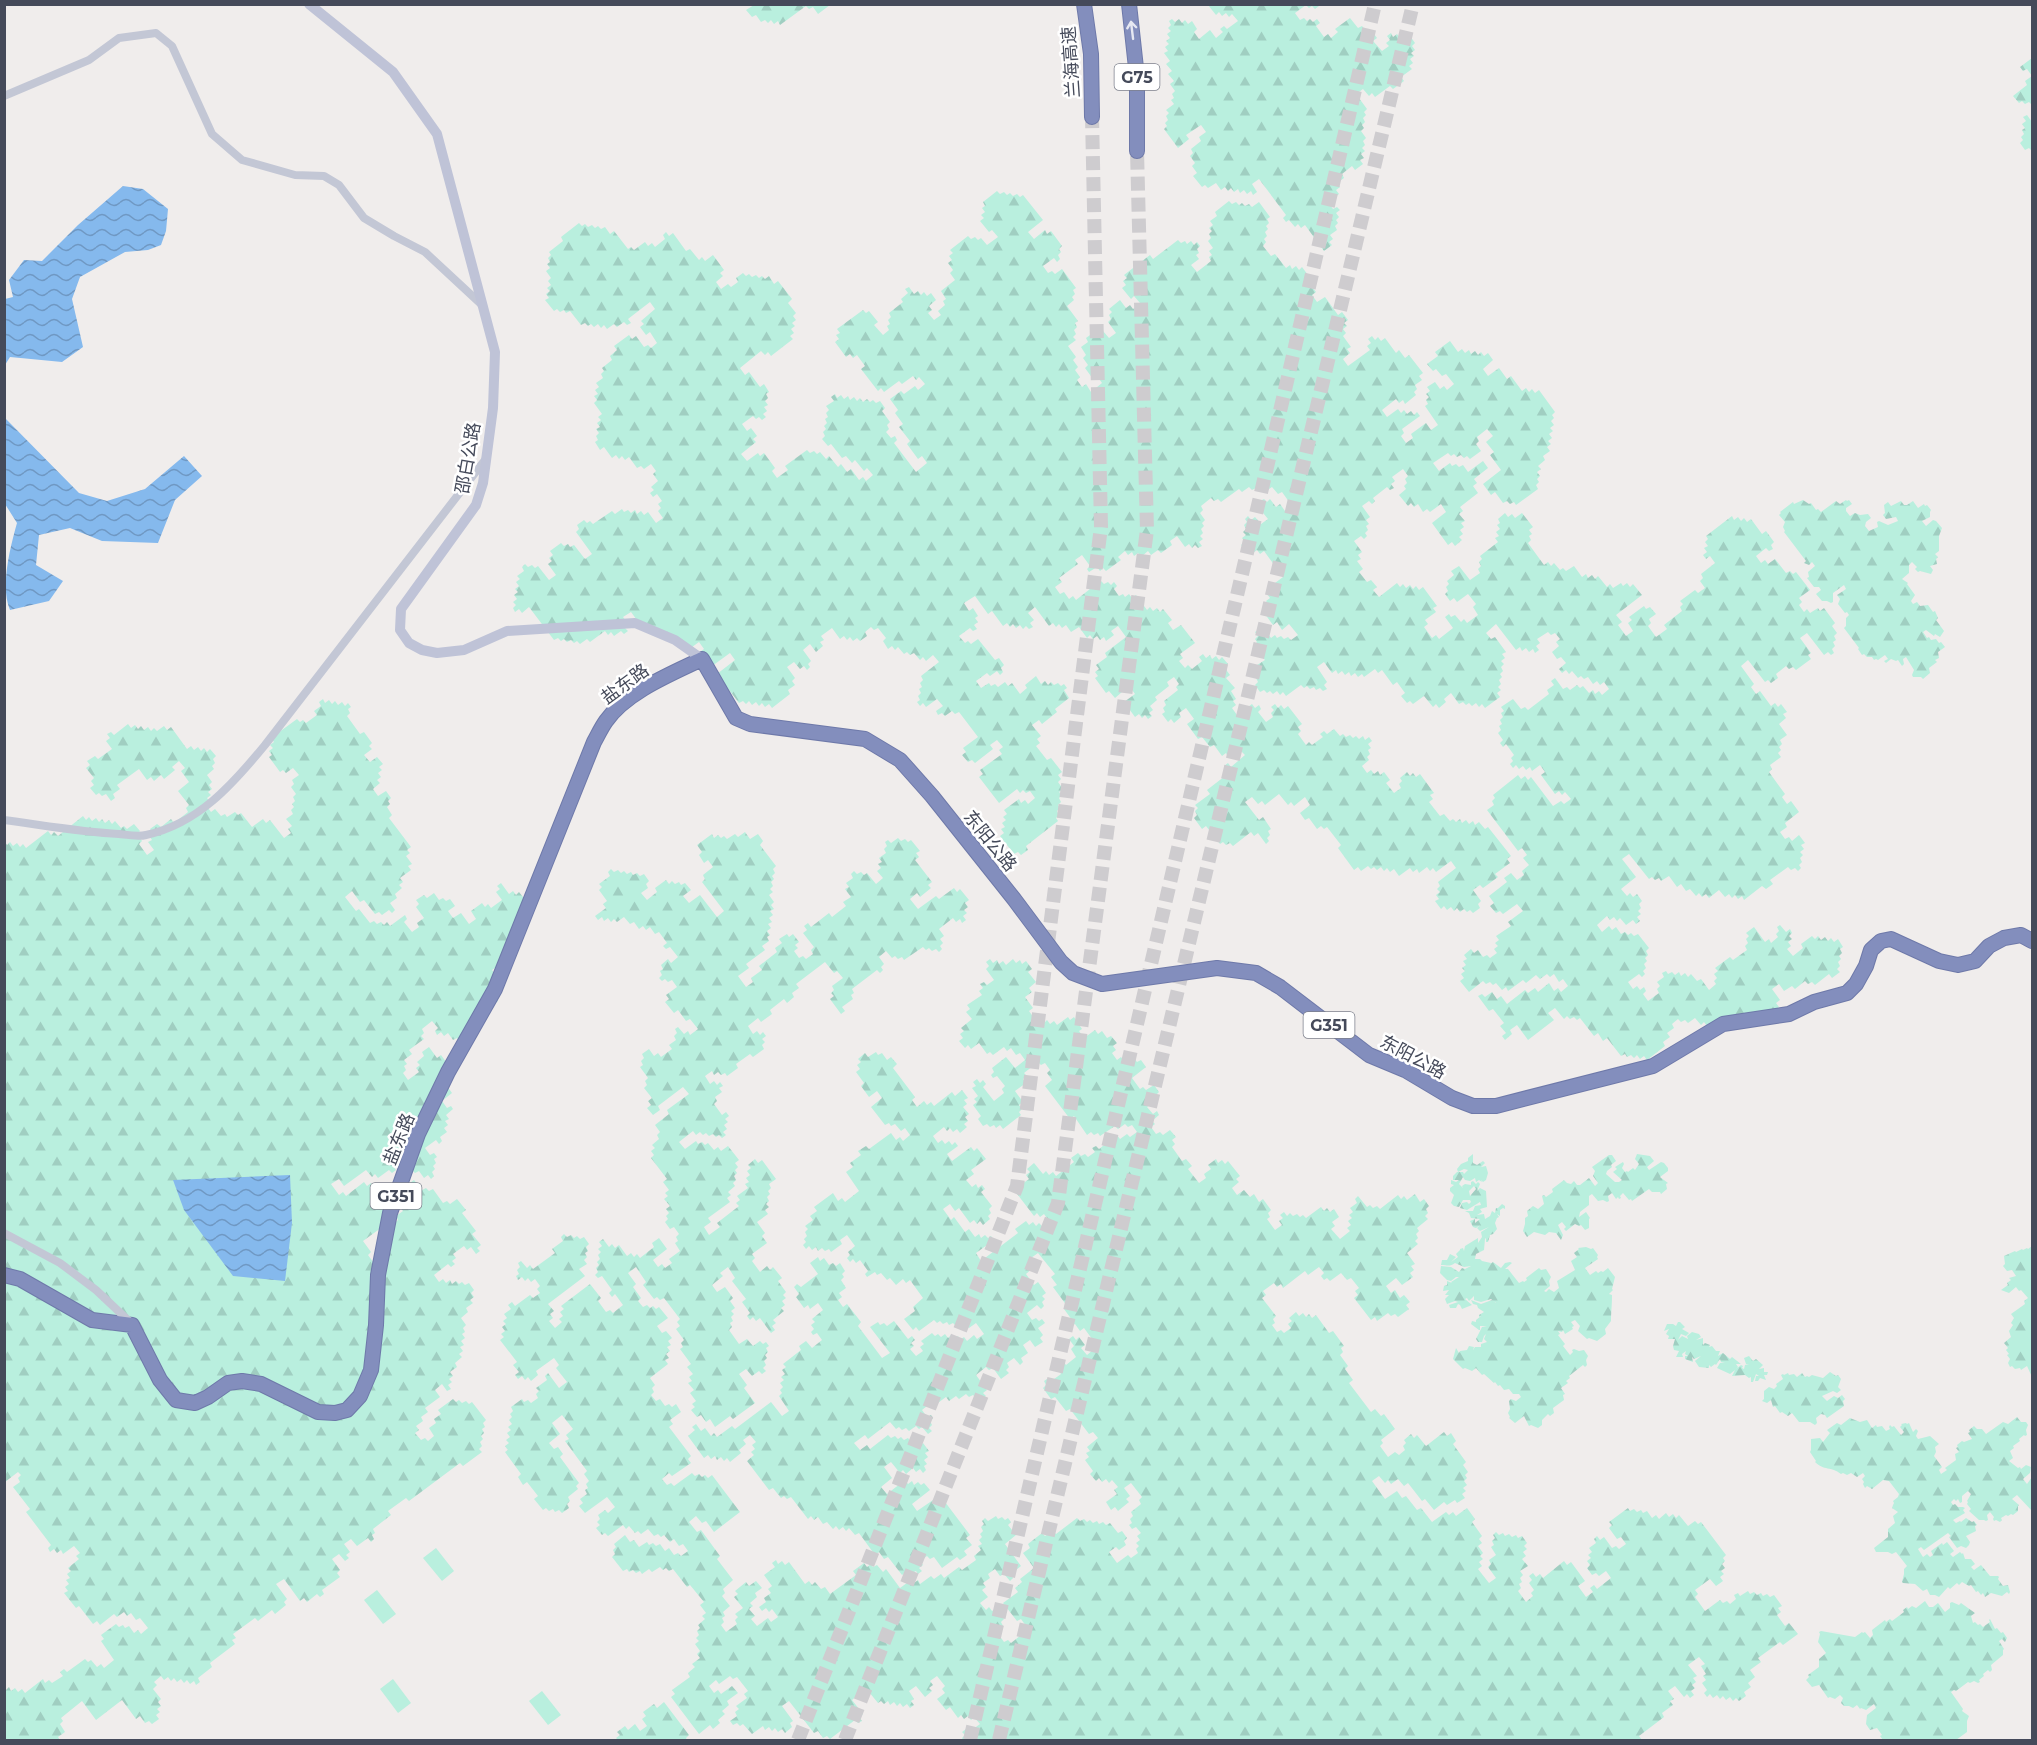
<svg xmlns="http://www.w3.org/2000/svg" width="2037" height="1745" viewBox="0 0 2037 1745" font-family="Montserrat,'Noto Sans SC',sans-serif">
	<defs>
		<pattern id="forest-firs" width="22" height="20" patternUnits="userSpaceOnUse" patternTransform="scale(1.5)"><rect width="22" height="20" fill="#b9efde"/><path d="M5 1l3.5 6h-7zM16 11l3.5 6h-7z" fill="#a0cec1"/></pattern>
		<pattern id="water-waves" width="16" height="10" patternUnits="userSpaceOnUse" patternTransform="scale(1.5)"><rect width="16" height="10" fill="#85b9ed"/><path d="M0 5q4-4 8 0t8 0" fill="none" stroke="#6f98c3"/></pattern>
	</defs>
	<rect width="100%" height="100%" fill="#f0edec"/>
	<!-- forest -->
	<g fill="url(#forest-firs)">
		<polygon points="761,5 761,4 830,5 818,14 813,7 809,9 806,6 780,25 778,21 774,24 771,20 768,23 765,20 761,22 756,15 752,17 746,10 754,5"/>
		<polygon points="1208,5 1317,5 1319,6 1315,9 1312,6 1309,8 1306,5 1295,13 1300,20 1304,18 1307,21 1310,19 1313,22 1317,19 1320,23 1316,26 1324,37 1328,34 1331,38 1338,32 1335,29 1350,18 1358,28 1362,26 1368,33 1371,30 1377,38 1373,41 1382,51 1389,46 1386,43 1390,40 1387,36 1391,33 1393,37 1397,34 1400,38 1404,35 1406,39 1410,36 1415,43 1412,46 1415,50 1411,53 1414,56 1410,59 1413,63 1409,66 1412,69 1401,77 1404,81 1393,89 1390,86 1375,97 1372,93 1369,96 1363,89 1356,94 1367,109 1364,112 1366,115 1363,118 1365,122 1362,125 1364,128 1361,131 1366,138 1363,141 1365,145 1362,148 1365,151 1361,154 1364,158 1360,160 1363,164 1355,170 1352,166 1342,174 1344,178 1337,183 1340,187 1336,190 1339,194 1328,202 1333,209 1337,207 1340,210 1336,213 1339,217 1336,220 1338,223 1335,226 1337,230 1330,235 1333,239 1329,242 1332,245 1324,251 1305,225 1301,228 1298,224 1295,227 1289,220 1286,222 1283,218 1286,215 1259,179 1252,184 1257,192 1253,195 1251,191 1247,194 1244,190 1240,193 1238,189 1234,192 1231,188 1228,191 1225,187 1221,190 1216,183 1208,188 1205,185 1202,187 1193,176 1197,173 1192,166 1195,163 1190,156 1193,153 1191,149 1201,141 1199,137 1206,132 1201,125 1186,135 1189,139 1178,148 1164,129 1167,126 1165,123 1168,120 1166,116 1169,113 1166,110 1174,104 1171,100 1174,98 1172,94 1175,91 1170,84 1174,81 1168,74 1172,71 1166,64 1170,61 1164,53 1168,51 1165,47 1169,44 1166,41 1170,38 1167,34 1171,31 1168,28 1171,25 1169,21 1172,19 1175,22 1179,19 1182,23 1185,20 1188,24 1192,21 1197,29 1194,32 1199,39 1210,30 1216,38 1223,32 1220,29 1224,26 1227,29 1238,21 1232,14 1229,17 1226,13 1222,16 1219,12 1216,15"/>
		<polygon points="2032,58 2032,105 2029,102 2025,104 2022,101 2019,103 2013,96 2027,85 2025,81 2032,76 2027,69 2023,71 2020,67"/>
		<polygon points="2027,115 2032,122 2032,151 2029,148 2025,150 2020,143 2023,140 2021,137 2024,134 2022,130 2025,128 2022,124 2026,121 2023,117"/>
		<polygon points="997,191 1000,194 1004,192 1007,195 1010,193 1013,196 1017,194 1020,197 1023,195 1043,220 1028,232 1034,239 1045,230 1047,234 1051,231 1062,246 1059,249 1061,252 1058,255 1060,259 1057,262 1054,258 1043,266 1048,273 1052,271 1055,274 1062,269 1076,288 1073,290 1075,294 1072,297 1074,300 1067,306 1078,321 1075,323 1077,327 1074,330 1076,334 1073,337 1076,340 1068,346 1076,357 1073,360 1078,367 1075,370 1080,377 1077,380 1082,387 1086,384 1091,392 1102,383 1097,376 1093,379 1085,368 1088,365 1083,358 1086,355 1081,347 1088,342 1086,338 1097,330 1099,333 1103,331 1109,338 1116,333 1108,322 1111,319 1109,315 1112,312 1109,309 1120,300 1126,308 1130,305 1133,309 1140,303 1134,296 1131,299 1122,288 1126,285 1123,281 1127,278 1124,275 1150,255 1153,259 1178,240 1181,243 1185,241 1187,244 1191,241 1194,245 1197,242 1200,246 1197,249 1199,253 1196,255 1199,259 1191,265 1197,272 1211,261 1209,257 1212,255 1209,251 1213,248 1208,241 1211,238 1209,234 1212,231 1209,228 1213,225 1210,221 1217,216 1215,212 1229,201 1232,204 1236,202 1239,205 1242,203 1245,206 1249,204 1252,207 1259,202 1270,217 1267,219 1269,223 1266,226 1268,229 1265,232 1267,236 1264,239 1266,242 1263,246 1271,256 1275,254 1286,268 1290,265 1292,269 1296,266 1299,270 1302,267 1308,275 1305,278 1316,292 1312,295 1317,302 1325,297 1338,315 1342,312 1348,320 1344,323 1347,326 1343,329 1346,333 1343,336 1351,347 1347,349 1350,353 1343,359 1348,366 1370,350 1367,346 1371,343 1368,339 1372,336 1375,340 1378,337 1381,341 1385,338 1396,353 1399,350 1405,358 1409,355 1423,373 1419,376 1422,380 1415,385 1417,389 1414,392 1416,395 1405,404 1403,400 1399,403 1396,399 1382,410 1387,417 1398,409 1401,413 1404,410 1407,414 1411,411 1414,415 1417,412 1420,416 1402,429 1404,433 1401,436 1406,443 1413,438 1411,434 1426,423 1431,430 1438,425 1425,406 1428,404 1426,400 1429,397 1426,394 1430,391 1427,387 1435,382 1440,389 1444,386 1447,390 1454,384 1446,374 1442,376 1436,369 1433,371 1427,364 1438,356 1435,352 1450,341 1458,352 1462,349 1465,353 1469,350 1471,354 1475,351 1478,355 1481,352 1484,356 1488,353 1493,360 1483,369 1488,376 1499,368 1507,379 1511,376 1522,391 1526,388 1529,392 1532,389 1535,393 1539,390 1555,412 1552,415 1554,418 1551,421 1554,425 1550,428 1553,431 1549,434 1552,438 1548,441 1551,444 1547,447 1550,451 1543,456 1545,460 1538,466 1541,469 1537,472 1540,476 1537,479 1539,482 1536,485 1538,489 1516,505 1514,502 1510,504 1507,501 1503,503 1495,492 1491,495 1483,484 1501,470 1490,455 1494,452 1486,442 1493,436 1487,429 1477,437 1479,441 1476,444 1481,451 1470,459 1467,456 1464,458 1461,455 1457,457 1454,454 1451,456 1448,453 1433,463 1439,471 1450,463 1452,466 1456,464 1459,467 1463,465 1468,472 1483,461 1488,468 1474,479 1477,483 1473,486 1478,493 1460,507 1463,511 1459,514 1465,521 1461,523 1464,527 1460,530 1463,534 1459,537 1462,540 1455,546 1452,542 1448,545 1432,523 1446,512 1441,504 1430,512 1427,509 1423,512 1418,504 1414,507 1411,503 1408,506 1399,495 1406,489 1404,486 1407,483 1405,479 1408,476 1403,469 1392,477 1395,481 1391,484 1394,488 1390,490 1387,487 1373,498 1375,501 1372,504 1369,501 1362,506 1370,517 1366,520 1369,524 1366,526 1368,530 1365,533 1367,536 1364,539 1361,536 1354,541 1362,552 1358,555 1361,559 1357,561 1363,569 1359,572 1367,582 1371,580 1377,587 1373,590 1379,597 1397,583 1400,587 1403,584 1406,588 1410,585 1413,589 1416,586 1419,590 1423,587 1437,606 1433,608 1436,612 1425,620 1428,624 1424,627 1432,638 1436,635 1439,639 1453,628 1445,617 1449,614 1451,617 1455,615 1461,622 1464,619 1467,623 1478,615 1473,607 1476,604 1468,594 1457,602 1454,598 1450,601 1445,594 1448,591 1446,587 1449,584 1447,581 1454,575 1451,571 1459,566 1470,580 1480,573 1478,569 1481,566 1479,562 1482,559 1480,556 1498,542 1495,538 1499,536 1496,532 1500,529 1497,525 1500,523 1498,519 1505,513 1508,517 1512,514 1515,518 1522,513 1533,527 1529,530 1532,534 1529,536 1531,540 1528,543 1544,565 1548,562 1551,566 1554,563 1560,570 1563,568 1566,571 1574,566 1582,577 1586,574 1588,578 1592,575 1595,579 1598,576 1607,587 1610,584 1613,588 1621,583 1623,586 1627,583 1630,587 1633,584 1642,595 1616,615 1622,622 1618,625 1626,636 1633,631 1628,623 1632,620 1629,617 1644,606 1646,609 1650,607 1656,614 1649,619 1651,623 1648,626 1656,637 1667,629 1664,625 1682,611 1680,607 1683,604 1680,601 1695,590 1698,593 1705,588 1700,581 1703,578 1701,574 1715,563 1710,556 1706,559 1703,555 1707,552 1704,548 1708,546 1705,542 1708,539 1706,536 1732,516 1734,520 1738,517 1741,521 1744,518 1747,522 1751,519 1762,534 1766,531 1774,542 1771,545 1773,549 1769,551 1766,548 1756,556 1761,563 1765,560 1768,564 1775,559 1786,573 1790,571 1793,574 1796,572 1810,590 1799,598 1802,602 1799,605 1804,612 1807,609 1810,613 1818,608 1820,611 1824,608 1835,623 1832,626 1837,633 1834,636 1836,640 1833,642 1835,646 1832,649 1834,653 1831,655 1828,652 1824,655 1807,633 1800,638 1811,653 1808,655 1811,659 1796,670 1793,667 1789,669 1786,666 1776,674 1778,678 1771,683 1768,680 1765,682 1748,660 1741,666 1754,684 1751,687 1756,694 1760,691 1771,706 1775,703 1778,707 1781,704 1787,712 1783,714 1786,718 1779,724 1787,735 1780,740 1782,744 1779,747 1781,750 1778,753 1781,757 1770,765 1772,769 1769,772 1785,794 1782,797 1787,804 1791,801 1799,812 1785,823 1787,827 1780,832 1785,839 1789,837 1792,841 1799,835 1805,843 1801,845 1804,849 1800,852 1803,855 1800,858 1802,862 1799,865 1801,868 1798,871 1795,868 1791,870 1788,867 1770,880 1773,884 1766,889 1762,886 1744,900 1742,896 1738,899 1735,895 1732,898 1729,894 1725,897 1719,890 1709,898 1706,894 1702,897 1699,893 1696,896 1690,889 1686,891 1681,884 1677,887 1669,876 1661,881 1659,878 1655,880 1652,877 1649,879 1629,854 1622,859 1636,877 1621,889 1627,896 1630,893 1633,897 1637,894 1642,901 1639,904 1641,908 1638,911 1641,914 1637,917 1640,921 1636,924 1633,920 1626,925 1620,918 1617,921 1614,917 1610,920 1607,916 1597,925 1602,932 1609,926 1612,930 1616,927 1621,934 1625,932 1628,935 1631,933 1634,936 1638,934 1649,948 1646,951 1648,955 1645,958 1647,961 1644,964 1646,968 1643,971 1645,974 1642,977 1639,974 1628,982 1633,989 1637,986 1640,990 1644,987 1646,991 1643,994 1648,1001 1659,993 1657,989 1660,986 1657,982 1664,977 1662,973 1666,971 1668,974 1672,972 1675,975 1679,972 1681,976 1685,973 1688,977 1691,974 1697,981 1701,979 1709,990 1716,984 1714,981 1717,978 1714,974 1718,971 1715,968 1730,957 1733,960 1747,950 1745,946 1748,943 1746,939 1749,936 1746,933 1754,927 1765,942 1769,939 1771,943 1778,937 1776,934 1779,931 1777,927 1780,925 1786,932 1790,929 1792,933 1789,936 1792,939 1788,942 1791,946 1787,949 1793,956 1803,948 1801,944 1812,936 1815,939 1818,936 1821,940 1825,937 1828,941 1831,938 1834,942 1838,939 1843,947 1840,949 1842,953 1839,956 1841,959 1838,962 1840,966 1837,969 1840,972 1832,978 1829,974 1815,985 1812,982 1808,984 1805,981 1795,989 1792,986 1784,991 1779,984 1772,989 1780,1000 1776,1003 1779,1007 1757,1023 1714,1027 1711,1023 1707,1026 1704,1022 1701,1025 1695,1018 1688,1023 1685,1020 1681,1022 1678,1019 1672,1024 1674,1028 1667,1033 1670,1037 1663,1042 1665,1046 1647,1060 1644,1056 1640,1059 1637,1055 1634,1058 1631,1055 1627,1057 1625,1054 1621,1056 1607,1038 1603,1041 1598,1033 1594,1036 1580,1018 1577,1020 1574,1017 1570,1019 1567,1016 1564,1019 1555,1008 1548,1013 1554,1020 1528,1040 1517,1025 1510,1030 1512,1034 1505,1040 1502,1036 1506,1033 1500,1026 1504,1023 1493,1009 1489,1011 1478,996 1482,994 1485,997 1492,992 1497,999 1501,996 1507,1004 1525,990 1528,993 1535,988 1538,992 1549,983 1554,991 1558,988 1561,992 1568,986 1563,979 1559,982 1554,974 1550,977 1547,974 1540,979 1536,975 1526,983 1523,980 1508,991 1506,987 1502,990 1496,983 1493,985 1490,982 1486,984 1483,981 1469,992 1460,981 1464,978 1461,974 1465,971 1462,968 1466,965 1463,961 1467,959 1464,955 1471,949 1474,953 1478,950 1483,957 1487,955 1490,958 1497,953 1494,949 1498,946 1495,943 1499,940 1496,936 1511,926 1508,922 1523,911 1517,904 1503,914 1500,911 1496,913 1490,906 1494,903 1489,896 1507,882 1504,878 1511,873 1517,880 1524,875 1522,871 1529,865 1523,858 1527,855 1522,848 1518,851 1487,810 1494,805 1492,801 1495,798 1493,795 1518,775 1521,779 1525,776 1528,780 1531,777 1553,806 1561,801 1564,804 1571,799 1565,792 1562,795 1559,791 1555,794 1541,775 1545,772 1540,765 1532,771 1530,767 1526,770 1523,766 1519,769 1516,765 1513,768 1510,764 1513,761 1511,758 1514,755 1506,744 1503,747 1500,743 1503,740 1498,733 1501,730 1499,726 1502,724 1500,720 1503,717 1501,713 1504,711 1501,707 1513,699 1521,709 1525,707 1528,710 1549,694 1547,690 1554,685 1551,681 1555,678 1563,689 1567,687 1570,690 1577,685 1580,688 1583,686 1589,693 1593,690 1595,694 1599,691 1602,695 1609,689 1604,682 1600,685 1597,681 1593,684 1588,677 1584,679 1581,676 1578,678 1572,671 1569,674 1566,670 1562,673 1559,669 1566,663 1561,657 1557,659 1552,652 1559,646 1556,642 1560,639 1555,633 1551,635 1548,632 1537,639 1540,643 1536,646 1539,650 1535,653 1533,649 1529,652 1526,648 1522,651 1520,647 1516,650 1496,624 1486,633 1491,639 1495,637 1506,652 1502,654 1505,658 1501,661 1504,664 1501,667 1503,671 1500,674 1502,677 1499,680 1501,684 1498,687 1501,690 1497,693 1500,697 1485,708 1482,704 1479,707 1476,703 1472,706 1469,703 1466,705 1463,702 1459,704 1451,693 1444,699 1446,702 1439,708 1436,704 1433,707 1424,696 1413,704 1410,701 1407,703 1401,696 1405,693 1397,682 1393,685 1382,670 1378,673 1375,669 1364,677 1362,674 1358,677 1355,673 1351,676 1349,672 1345,675 1342,671 1338,674 1336,670 1332,673 1324,662 1317,667 1327,682 1324,685 1327,689 1323,691 1320,688 1316,690 1314,687 1310,689 1307,686 1304,688 1301,685 1286,696 1283,692 1280,695 1277,691 1273,694 1270,691 1267,693 1264,690 1260,692 1255,685 1258,682 1256,678 1259,676 1257,672 1260,669 1257,665 1265,660 1259,653 1256,655 1253,652 1256,649 1254,645 1257,642 1255,639 1258,636 1255,632 1263,627 1271,638 1275,635 1277,638 1281,636 1284,639 1288,637 1291,640 1298,635 1289,624 1282,630 1277,622 1273,625 1265,614 1268,611 1265,607 1269,605 1266,601 1270,598 1267,594 1278,586 1275,583 1283,577 1264,551 1260,554 1257,550 1253,553 1248,546 1244,548 1241,545 1245,542 1242,538 1246,535 1243,532 1246,529 1244,525 1247,522 1245,519 1248,516 1251,520 1255,517 1261,524 1268,519 1259,508 1263,505 1260,501 1264,499 1267,502 1270,499 1276,507 1280,504 1285,511 1292,506 1282,492 1278,494 1272,487 1269,489 1266,486 1258,491 1256,488 1252,490 1249,487 1242,492 1239,489 1221,502 1218,499 1214,501 1211,498 1201,506 1203,510 1200,513 1205,520 1202,523 1204,526 1201,529 1203,533 1200,536 1203,539 1199,542 1202,546 1198,548 1195,545 1192,548 1189,544 1185,547 1177,536 1170,541 1172,545 1161,553 1158,550 1151,555 1148,551 1141,557 1138,553 1134,556 1132,552 1128,555 1125,551 1118,557 1121,560 1106,571 1103,568 1100,571 1097,567 1089,572 1087,569 1090,566 1082,555 1075,560 1078,564 1059,578 1062,582 1055,587 1060,594 1064,592 1069,599 1073,596 1076,600 1090,589 1088,585 1095,580 1098,583 1101,581 1104,584 1108,582 1111,585 1114,582 1117,586 1114,589 1119,596 1123,594 1125,597 1129,594 1132,598 1136,595 1147,610 1150,607 1153,611 1157,608 1160,612 1163,609 1172,620 1168,623 1173,630 1181,625 1195,643 1180,654 1183,658 1179,661 1185,668 1188,665 1192,669 1202,661 1199,657 1203,654 1206,658 1210,655 1212,659 1216,656 1219,660 1222,657 1228,664 1224,667 1230,675 1226,678 1235,688 1231,691 1236,699 1233,701 1236,705 1232,708 1237,715 1252,704 1255,708 1259,705 1261,709 1258,712 1266,722 1273,717 1271,713 1274,710 1271,707 1275,704 1278,708 1281,705 1284,709 1288,706 1302,724 1298,727 1301,731 1298,734 1306,745 1309,742 1312,745 1323,737 1320,734 1324,731 1327,734 1334,729 1340,736 1343,734 1346,737 1350,735 1353,738 1356,736 1359,739 1363,736 1365,740 1369,737 1372,741 1368,744 1371,748 1368,750 1370,754 1367,757 1369,760 1362,766 1367,773 1371,770 1374,774 1378,771 1380,775 1384,772 1390,780 1386,783 1394,793 1401,788 1399,784 1402,781 1400,778 1407,772 1410,776 1413,773 1416,777 1420,774 1434,793 1430,795 1433,799 1429,802 1440,816 1444,814 1450,821 1453,819 1456,822 1460,819 1462,823 1466,820 1469,824 1473,821 1475,825 1479,822 1485,829 1488,827 1511,856 1507,859 1510,863 1495,874 1498,877 1483,888 1480,885 1473,890 1481,901 1478,904 1480,908 1473,913 1470,910 1467,912 1464,909 1460,912 1457,908 1454,911 1451,907 1447,910 1444,906 1441,909 1435,901 1439,899 1436,895 1440,892 1437,889 1440,886 1438,882 1456,868 1451,861 1436,872 1433,868 1430,871 1427,867 1419,873 1417,869 1413,872 1410,868 1399,876 1394,869 1390,872 1387,868 1384,871 1381,867 1377,870 1374,867 1371,869 1368,866 1361,871 1358,867 1354,870 1338,848 1341,845 1327,827 1324,829 1321,826 1317,829 1309,818 1305,820 1300,813 1310,805 1305,797 1294,806 1291,802 1288,805 1279,794 1265,805 1262,801 1258,804 1252,797 1245,802 1259,820 1263,817 1271,829 1268,831 1270,835 1267,838 1269,841 1266,844 1258,833 1254,836 1251,832 1233,846 1230,843 1226,845 1223,842 1220,844 1206,826 1202,829 1194,818 1197,815 1195,811 1198,808 1195,805 1210,794 1207,790 1225,776 1223,772 1226,769 1224,766 1228,763 1231,767 1245,755 1239,749 1228,757 1226,753 1222,756 1214,745 1210,747 1202,737 1198,739 1187,724 1194,719 1186,708 1179,713 1181,717 1174,723 1171,719 1168,722 1162,714 1165,712 1163,708 1166,705 1164,701 1178,690 1176,687 1179,684 1174,677 1167,682 1169,686 1155,697 1157,700 1150,706 1153,710 1149,713 1152,716 1148,719 1145,715 1142,718 1139,714 1135,717 1124,702 1135,694 1127,683 1120,688 1122,692 1115,698 1109,691 1106,693 1095,678 1098,676 1095,672 1099,669 1096,665 1107,657 1105,653 1126,637 1118,626 1111,631 1114,635 1106,641 1104,637 1100,640 1097,636 1093,639 1090,635 1087,638 1079,627 1071,632 1066,625 1062,628 1059,624 1056,627 1053,623 1049,626 1035,607 1028,613 1034,620 1030,623 1033,627 1029,629 1026,626 1023,629 1020,625 1016,628 1013,624 1010,627 1007,623 1003,626 992,611 988,614 975,596 964,603 969,611 973,608 978,616 975,618 978,622 974,625 977,629 973,631 970,628 959,636 965,643 968,641 971,644 978,639 995,660 999,658 1004,665 1001,668 1003,672 1000,675 997,671 990,676 987,673 976,681 981,688 989,683 991,686 995,684 998,687 1005,682 1008,686 1012,683 1020,694 1027,688 1025,685 1036,676 1041,684 1045,681 1048,685 1051,682 1054,685 1058,683 1061,686 1064,684 1067,688 1064,690 1069,698 1055,709 1057,712 1042,724 1039,720 1032,725 1041,736 1037,739 1040,743 1036,746 1047,760 1051,758 1062,772 1058,775 1061,779 1058,782 1063,789 1059,792 1062,795 1059,798 1061,802 1058,805 1060,808 1057,811 1059,815 1056,818 1058,821 1026,846 1028,850 1021,855 1018,852 1014,854 1000,836 1004,833 1001,829 1005,827 1002,823 1006,820 1003,817 1007,814 1004,810 1019,799 1021,803 1025,800 1028,804 1035,798 1030,791 1026,793 1023,790 1020,793 1017,789 999,803 979,777 983,774 980,770 1002,754 999,750 1003,747 997,740 990,745 993,749 975,763 972,760 968,762 962,755 966,752 963,748 978,737 959,712 955,714 952,711 945,716 942,713 938,715 936,711 943,706 937,699 926,707 923,703 920,706 917,702 920,700 918,696 921,693 919,689 922,687 920,683 923,680 921,676 939,662 933,655 926,661 923,657 920,660 914,653 910,655 907,652 904,654 898,647 895,650 892,646 888,649 883,641 886,638 878,628 874,630 871,627 865,632 867,636 860,641 857,638 853,641 850,637 847,640 844,636 840,639 832,628 821,636 824,640 820,642 823,646 816,652 810,644 803,650 811,661 808,664 810,667 807,670 804,666 800,669 794,662 787,667 795,678 792,681 795,685 788,690 790,694 772,708 769,704 765,707 762,703 759,706 756,702 752,705 749,701 746,704 743,701 739,703 717,674 735,660 730,653 708,669 697,654 704,649 699,642 688,650 642,627 631,612 623,617 629,625 625,628 628,631 624,634 621,631 614,636 611,632 608,635 605,631 590,642 587,639 580,644 577,641 574,643 571,640 567,642 564,639 561,641 558,638 554,640 529,607 522,613 519,609 515,612 513,608 516,605 513,602 517,599 514,595 518,592 515,589 519,586 516,582 520,579 517,576 524,571 522,567 525,564 528,567 532,565 535,568 538,566 549,580 556,575 548,564 552,561 549,558 553,555 550,551 561,543 564,546 568,544 570,547 574,545 585,559 592,554 576,532 579,529 577,525 584,520 587,523 590,521 593,524 612,511 615,514 622,509 624,512 628,510 631,513 635,510 637,514 641,511 644,515 648,512 656,523 663,518 658,511 661,508 658,504 662,501 657,494 653,497 650,493 654,490 651,487 658,481 653,474 656,471 651,464 644,469 641,466 637,468 629,457 625,460 622,456 619,459 616,455 612,458 604,447 600,450 595,442 598,440 596,436 599,433 596,429 600,427 597,423 601,420 598,417 602,414 594,403 597,400 594,396 598,394 595,390 599,387 596,383 603,378 601,374 604,371 602,368 612,360 610,356 617,350 614,346 629,335 632,339 636,336 644,347 648,345 651,348 657,343 650,332 646,335 640,327 644,324 641,321 655,309 650,302 628,319 631,323 627,325 624,322 617,327 614,324 607,329 604,325 601,328 598,324 594,327 591,324 588,326 585,323 581,325 570,311 566,313 564,310 560,312 557,309 554,311 545,300 549,298 546,294 550,291 547,288 551,285 548,281 551,278 546,271 550,268 547,264 550,262 548,258 551,255 549,252 563,241 561,237 579,223 582,226 585,224 588,227 592,225 595,228 598,226 601,229 605,227 610,234 614,231 628,249 631,247 634,250 645,242 648,246 652,243 655,247 665,239 663,235 666,232 669,236 673,233 686,251 690,249 699,260 702,257 705,261 713,255 724,270 720,273 723,276 716,282 721,289 728,284 731,287 738,282 736,278 743,273 746,276 749,274 752,277 756,275 759,278 762,276 765,279 769,276 774,284 778,281 792,299 788,303 796,313 793,316 796,320 792,323 795,326 791,329 794,333 790,336 793,339 771,356 768,352 765,355 761,351 740,368 745,375 749,372 760,387 764,384 769,392 766,394 768,398 765,401 768,405 764,407 767,411 763,414 766,417 762,420 759,417 756,419 753,416 742,424 747,431 751,428 757,436 753,439 756,442 741,454 747,461 758,453 760,456 764,453 775,468 772,471 777,478 788,470 785,466 807,450 810,453 814,451 817,454 820,452 826,459 829,456 838,467 841,464 847,472 851,469 859,480 863,477 866,481 873,475 867,468 864,471 855,460 852,463 846,456 842,458 831,444 828,446 822,439 825,436 823,432 826,429 824,426 827,423 825,419 828,417 826,413 829,410 826,406 834,401 831,397 835,394 837,398 841,395 844,399 848,396 850,400 854,397 857,401 860,398 863,402 867,399 870,402 873,400 876,403 880,401 885,408 882,411 890,422 887,425 889,429 886,432 891,438 895,436 897,440 894,443 916,472 927,463 922,456 918,459 907,444 910,441 899,427 903,424 895,413 898,410 890,399 901,391 904,394 915,386 918,390 925,384 919,377 916,380 913,376 902,384 899,381 884,392 881,388 878,391 861,369 865,366 857,355 853,358 850,354 846,357 835,342 839,339 836,335 840,333 837,329 863,310 866,313 869,311 878,322 874,325 883,335 889,330 887,326 890,324 888,320 891,317 889,313 903,302 901,299 908,293 905,289 909,287 914,294 918,291 921,295 924,292 927,296 931,293 936,300 929,306 932,310 928,313 934,320 941,315 938,311 945,305 943,301 946,299 941,291 955,280 950,273 953,270 948,263 952,260 949,256 953,253 950,250 968,236 971,239 975,237 978,240 981,238 987,245 998,237 992,230 989,232 980,221 984,218 981,215 985,212 982,208 985,206 983,202"/>
		<polygon points="1803,500 1809,504 1811,503 1816,510 1818,509 1821,512 1836,501 1840,504 1846,500 1847,501 1849,500 1852,504 1846,508 1846,511 1850,516 1855,513 1860,515 1868,514 1871,518 1866,522 1865,526 1869,531 1878,527 1877,522 1879,521 1888,525 1898,521 1896,517 1886,519 1883,515 1885,513 1884,505 1888,502 1891,506 1901,501 1904,505 1907,505 1913,501 1918,508 1924,504 1925,506 1927,505 1931,510 1930,512 1930,517 1922,521 1926,526 1933,520 1936,521 1942,528 1939,536 1939,551 1935,554 1938,557 1936,559 1937,564 1930,566 1933,570 1931,574 1920,571 1918,572 1915,569 1917,567 1912,562 1909,565 1909,573 1902,579 1908,583 1907,584 1915,595 1911,601 1913,604 1917,602 1920,606 1928,605 1933,612 1935,611 1938,618 1936,620 1944,631 1940,637 1935,634 1934,636 1926,630 1923,632 1927,638 1929,637 1931,640 1936,639 1939,643 1941,642 1945,647 1938,652 1939,658 1935,660 1937,662 1929,668 1930,673 1923,679 1921,677 1913,677 1912,675 1914,670 1906,657 1903,659 1904,664 1902,666 1898,660 1896,661 1891,659 1886,663 1884,661 1888,659 1885,655 1878,660 1876,659 1874,660 1872,657 1867,657 1864,654 1862,655 1858,649 1859,648 1844,628 1846,626 1846,618 1849,615 1847,612 1845,613 1838,604 1840,599 1837,595 1846,589 1844,585 1833,593 1833,602 1831,603 1827,601 1822,601 1816,594 1821,590 1819,587 1814,587 1807,578 1809,577 1808,572 1815,566 1812,562 1809,565 1804,563 1806,561 1784,532 1785,531 1783,527 1785,522 1779,515 1781,513 1780,512 1793,502 1794,504"/>
		<polygon points="323,699 325,703 329,700 332,704 335,701 338,705 342,702 345,706 348,703 351,707 348,709 350,713 347,716 360,734 364,732 372,743 369,746 372,749 364,755 370,762 377,757 383,764 379,767 382,770 378,773 381,777 377,780 380,783 373,789 378,796 386,791 391,798 388,801 390,804 387,807 392,815 389,818 411,847 407,850 410,853 406,856 412,864 408,866 411,870 400,878 403,882 399,885 402,888 395,894 397,898 390,903 395,910 392,913 389,910 382,915 379,912 375,914 364,900 360,902 352,891 345,897 356,911 359,909 370,923 374,921 377,924 381,922 384,925 387,922 390,926 405,915 407,919 404,922 412,932 419,927 417,923 424,918 416,907 419,904 416,900 424,895 427,898 434,893 439,900 443,898 446,901 450,899 455,906 448,911 453,918 461,913 469,924 476,919 471,911 482,903 485,907 488,904 491,908 502,900 496,892 500,889 497,886 501,883 509,894 513,891 516,895 519,892 531,907 525,923 528,926 514,937 511,957 492,970 495,974 492,977 500,988 495,997 498,1001 487,1009 490,1013 461,1035 463,1039 459,1041 457,1038 453,1040 448,1033 444,1036 441,1032 437,1035 435,1031 438,1028 432,1021 422,1029 424,1033 421,1036 424,1039 409,1050 412,1054 404,1060 407,1064 404,1066 406,1070 403,1073 408,1080 419,1072 416,1068 420,1065 417,1062 424,1056 422,1052 429,1047 437,1058 441,1055 449,1066 442,1072 450,1083 447,1086 452,1093 442,1101 447,1108 451,1106 453,1109 446,1115 449,1119 445,1121 448,1125 444,1128 447,1132 440,1137 442,1141 439,1144 436,1140 425,1148 430,1155 434,1153 437,1157 434,1159 436,1163 433,1166 435,1169 432,1172 434,1176 431,1179 428,1175 424,1178 419,1171 415,1173 412,1170 408,1172 394,1154 387,1159 396,1170 392,1173 389,1170 378,1178 375,1174 372,1177 366,1170 344,1186 339,1179 331,1184 339,1195 343,1192 346,1196 364,1182 367,1186 371,1183 376,1190 384,1185 386,1189 390,1186 393,1190 385,1225 363,1241 371,1252 368,1255 376,1266 384,1254 376,1243 394,1229 391,1226 398,1220 396,1216 403,1211 400,1207 408,1202 405,1198 408,1195 406,1192 409,1189 407,1185 414,1180 422,1190 426,1188 429,1191 433,1189 443,1203 447,1201 450,1204 457,1199 466,1210 462,1213 476,1231 472,1234 481,1245 477,1248 480,1251 476,1254 471,1247 467,1250 464,1246 453,1254 456,1258 452,1261 455,1264 451,1267 448,1264 434,1275 439,1282 443,1279 446,1283 450,1280 452,1284 456,1281 459,1284 462,1282 465,1285 469,1283 474,1290 471,1293 474,1297 470,1300 473,1303 466,1308 468,1312 461,1318 466,1325 463,1328 465,1332 462,1334 465,1338 461,1341 464,1345 460,1347 463,1351 459,1354 462,1357 455,1363 457,1367 450,1372 453,1376 449,1379 452,1382 448,1385 451,1389 447,1391 442,1384 435,1390 440,1397 425,1408 428,1412 421,1417 423,1421 416,1426 419,1430 415,1433 421,1440 425,1438 428,1441 434,1436 429,1428 436,1423 434,1419 441,1414 438,1410 453,1399 456,1402 459,1400 462,1403 466,1401 469,1404 472,1402 486,1420 483,1423 485,1427 482,1429 484,1433 481,1436 483,1439 480,1442 482,1446 479,1449 482,1452 463,1466 460,1463 409,1501 406,1498 388,1511 391,1515 373,1529 375,1533 372,1535 374,1539 371,1542 368,1538 357,1546 351,1539 344,1544 350,1552 346,1555 349,1558 345,1561 339,1554 332,1559 340,1570 337,1573 340,1577 322,1590 324,1594 320,1597 317,1594 307,1602 304,1598 300,1601 284,1579 276,1584 287,1599 284,1602 286,1605 275,1614 272,1610 258,1621 255,1618 233,1634 236,1638 232,1640 235,1644 210,1663 212,1667 198,1678 200,1682 196,1685 194,1681 190,1684 187,1680 184,1683 181,1679 177,1682 174,1678 171,1681 168,1677 164,1680 161,1676 154,1682 157,1685 153,1689 161,1699 158,1702 161,1706 157,1709 160,1712 156,1715 159,1719 152,1724 149,1721 145,1723 140,1716 136,1719 122,1700 96,1720 82,1701 61,1718 63,1721 60,1724 65,1732 58,1737 60,1740 5,1740 5,1691 9,1687 11,1691 15,1688 18,1692 22,1689 25,1693 43,1679 45,1683 49,1680 52,1683 63,1676 60,1672 64,1669 67,1672 85,1659 88,1662 91,1660 97,1667 101,1664 104,1668 114,1660 101,1641 104,1639 101,1635 116,1624 119,1627 123,1625 125,1628 129,1626 134,1633 138,1630 141,1634 148,1628 140,1618 136,1620 131,1613 127,1616 124,1612 117,1617 114,1614 100,1625 97,1621 93,1624 79,1606 76,1608 64,1593 68,1591 65,1587 69,1584 66,1580 70,1578 67,1574 71,1571 68,1568 79,1559 76,1556 80,1553 74,1546 63,1554 61,1550 57,1553 54,1549 50,1552 48,1548 51,1545 26,1512 30,1509 13,1487 20,1482 18,1478 21,1475 18,1472 5,1482 5,842 7,845 10,842 13,846 17,843 20,847 23,844 26,848 48,831 51,835 54,832 58,836 83,816 86,820 89,817 92,821 96,818 99,822 102,819 105,823 109,820 112,824 115,821 121,828 124,826 127,829 134,824 140,831 137,834 142,841 139,844 147,855 154,850 148,842 152,840 149,836 153,833 150,829 157,824 161,827 171,819 174,823 188,812 186,808 189,805 178,791 189,782 181,771 185,768 179,761 172,767 175,770 164,779 161,775 154,781 151,777 147,780 139,769 117,785 120,789 113,794 115,798 111,801 106,794 102,796 99,793 96,795 90,788 94,785 91,781 94,778 86,768 90,765 87,761 95,756 98,759 112,749 106,741 110,738 107,734 111,732 114,735 128,724 131,728 135,725 138,729 141,726 144,730 148,727 151,731 154,728 157,731 164,726 167,730 171,727 187,749 191,746 194,750 198,747 201,751 204,748 207,752 210,749 216,756 213,759 215,763 212,766 214,769 207,775 212,782 209,785 212,789 208,792 211,795 207,798 210,802 206,805 211,812 215,809 221,816 225,814 227,817 235,812 238,815 241,813 252,827 263,819 266,823 270,820 284,838 291,833 288,829 292,826 286,819 293,814 291,810 294,807 292,804 295,801 293,797 296,794 291,787 294,784 292,780 299,775 293,768 286,773 283,770 280,772 269,757 272,755 269,751 273,748 270,745 274,742 271,738 297,719 300,722 303,720 306,723 317,715 314,711 321,706 319,702"/>
		<polygon points="745,832 750,839 758,834 763,841 760,845 776,866 773,869 775,873 772,876 774,879 771,882 773,886 770,889 773,892 769,895 774,902 771,905 774,909 770,911 773,915 769,918 772,922 768,924 771,928 767,931 770,935 767,937 769,941 762,946 765,950 746,964 749,968 738,976 746,987 753,982 751,978 762,970 759,966 777,952 775,948 782,943 779,939 787,934 789,937 793,934 799,942 795,945 798,948 794,951 799,958 803,956 806,959 813,954 811,950 814,947 803,933 807,930 804,926 808,923 811,927 829,913 832,917 846,906 843,902 851,897 845,889 849,887 846,883 853,878 851,874 854,871 857,874 861,872 864,875 867,873 876,884 883,878 877,871 881,868 878,864 882,862 879,858 886,853 884,849 887,846 885,842 888,840 891,843 898,838 901,841 905,839 908,842 911,840 920,851 916,853 919,857 915,860 932,882 928,885 931,888 920,897 917,893 910,899 918,909 936,896 939,899 954,888 957,892 960,889 969,900 965,903 968,907 964,910 967,913 963,916 966,920 962,923 960,919 956,922 953,918 939,929 944,936 940,939 943,943 940,946 942,949 939,952 936,949 932,951 929,948 926,950 923,947 904,960 902,957 898,959 895,956 892,958 886,951 879,957 884,964 881,967 883,970 880,973 877,970 852,989 854,993 851,995 853,999 842,1007 845,1011 841,1014 830,999 834,996 831,993 834,990 832,986 843,978 837,971 834,973 825,962 796,984 799,988 792,993 794,997 787,1003 784,999 770,1010 772,1014 761,1022 758,1018 748,1026 753,1034 757,1031 760,1035 763,1032 766,1036 762,1039 765,1042 762,1045 764,1049 753,1057 750,1054 736,1064 738,1068 727,1076 725,1073 721,1075 718,1072 714,1075 712,1071 705,1076 710,1084 714,1081 717,1085 720,1082 723,1086 719,1088 722,1092 715,1097 717,1101 714,1104 722,1115 726,1112 729,1116 725,1119 728,1122 724,1125 727,1129 723,1132 726,1135 722,1138 719,1135 716,1137 713,1134 709,1136 706,1133 703,1135 700,1132 696,1135 693,1131 679,1142 685,1149 696,1141 698,1144 702,1142 705,1145 708,1143 714,1150 718,1147 721,1151 728,1146 739,1160 735,1163 738,1167 735,1170 737,1173 734,1176 736,1180 733,1183 735,1186 728,1192 731,1195 727,1198 730,1202 708,1218 711,1222 704,1227 709,1235 720,1227 717,1223 739,1206 736,1203 740,1200 737,1196 748,1188 745,1184 749,1182 746,1178 750,1175 747,1171 751,1168 748,1165 755,1159 758,1163 762,1160 776,1179 769,1184 771,1188 768,1191 770,1194 767,1197 769,1201 766,1204 769,1207 765,1210 768,1214 757,1222 765,1233 762,1236 767,1243 752,1254 755,1258 752,1261 760,1272 767,1266 770,1270 773,1267 782,1278 778,1281 786,1292 783,1295 786,1298 782,1301 785,1305 781,1308 784,1311 773,1320 776,1323 772,1326 775,1330 771,1333 760,1318 756,1321 753,1317 750,1320 747,1316 750,1313 742,1302 746,1299 732,1281 735,1278 728,1267 720,1273 723,1276 712,1285 717,1292 725,1287 733,1298 730,1301 735,1308 731,1311 734,1314 731,1317 733,1321 730,1323 732,1327 729,1330 739,1344 747,1339 753,1346 760,1341 763,1344 766,1342 769,1346 766,1348 768,1352 765,1355 767,1358 764,1361 766,1365 763,1368 766,1371 762,1374 759,1371 752,1376 746,1369 739,1374 747,1385 744,1388 755,1403 733,1419 730,1416 715,1427 710,1419 706,1422 701,1415 697,1417 691,1410 695,1407 692,1404 696,1401 690,1393 694,1390 688,1383 692,1381 689,1377 693,1374 687,1367 691,1364 680,1349 683,1347 681,1343 684,1340 676,1329 680,1326 677,1322 680,1319 664,1298 660,1300 657,1297 654,1299 643,1285 646,1282 636,1267 628,1273 636,1284 633,1287 641,1298 638,1301 643,1307 647,1305 650,1308 653,1306 656,1309 659,1307 668,1318 657,1326 662,1333 666,1331 672,1338 668,1341 671,1345 667,1347 670,1351 666,1354 669,1358 665,1360 668,1364 650,1378 655,1385 652,1388 654,1392 651,1395 656,1401 660,1399 665,1406 669,1404 672,1407 676,1404 681,1412 670,1420 673,1424 669,1427 691,1456 688,1459 691,1463 672,1476 669,1473 662,1479 667,1485 671,1483 674,1486 692,1473 695,1476 699,1474 702,1477 705,1475 708,1478 712,1475 740,1512 714,1532 706,1521 702,1523 696,1516 689,1522 697,1532 701,1530 720,1556 717,1559 733,1580 723,1589 725,1593 722,1596 730,1606 723,1612 725,1616 722,1618 724,1622 721,1625 726,1632 737,1624 735,1620 738,1617 735,1614 743,1608 734,1597 738,1594 735,1591 746,1582 749,1586 756,1581 762,1588 755,1593 757,1597 750,1603 753,1606 749,1609 755,1616 751,1619 757,1626 768,1618 771,1622 778,1617 772,1609 769,1612 766,1608 762,1611 759,1607 766,1602 764,1598 771,1593 768,1589 772,1586 764,1575 775,1567 772,1563 776,1560 778,1564 782,1561 785,1565 789,1562 805,1584 809,1581 812,1585 815,1582 821,1589 825,1587 830,1594 856,1575 853,1571 864,1563 867,1567 871,1564 873,1567 877,1565 883,1572 886,1569 900,1588 911,1580 914,1583 918,1580 920,1584 931,1576 934,1579 941,1574 944,1578 959,1567 962,1570 976,1560 974,1556 981,1550 978,1546 982,1544 979,1540 982,1537 980,1534 983,1531 981,1527 984,1524 982,1521 985,1518 988,1521 996,1516 998,1519 1002,1517 1005,1520 1008,1518 1011,1522 1008,1525 1016,1535 1005,1544 1021,1566 1011,1574 1013,1578 1010,1581 1004,1574 1000,1576 995,1569 988,1574 990,1578 983,1583 986,1587 982,1590 988,1597 980,1603 986,1610 989,1607 992,1611 996,1608 1004,1619 1001,1622 1003,1626 1000,1628 1002,1632 999,1635 1004,1642 1008,1640 1011,1643 1025,1632 1023,1629 1026,1626 1021,1619 1017,1621 1003,1603 1018,1592 1015,1588 1022,1582 1020,1579 1034,1568 1023,1553 1030,1548 1028,1544 1042,1533 1045,1536 1053,1531 1056,1534 1077,1518 1080,1521 1084,1519 1087,1522 1090,1520 1093,1523 1097,1521 1099,1524 1103,1522 1106,1525 1110,1523 1118,1533 1122,1531 1127,1538 1124,1541 1126,1545 1119,1550 1116,1547 1109,1552 1117,1563 1128,1555 1131,1558 1138,1553 1136,1549 1139,1546 1136,1543 1140,1540 1137,1536 1141,1533 1136,1527 1132,1529 1129,1525 1132,1523 1130,1519 1133,1516 1131,1512 1141,1504 1139,1500 1142,1497 1131,1483 1124,1488 1130,1496 1126,1499 1129,1502 1118,1511 1115,1507 1111,1510 1106,1502 1117,1494 1114,1490 1118,1487 1112,1480 1109,1483 1106,1479 1102,1482 1099,1478 1096,1481 1090,1474 1093,1471 1085,1460 1089,1457 1086,1453 1090,1451 1087,1447 1098,1438 1093,1432 1089,1434 1070,1409 1066,1411 1055,1397 1051,1399 1043,1388 1046,1385 1044,1381 1047,1379 1050,1382 1061,1374 1058,1370 1062,1368 1059,1364 1063,1361 1066,1365 1076,1357 1071,1349 1074,1346 1069,1339 1073,1336 1076,1340 1079,1337 1085,1345 1081,1348 1087,1355 1094,1349 1091,1346 1095,1343 1084,1328 1080,1331 1075,1324 1071,1326 1068,1323 1072,1320 1064,1309 1067,1306 1053,1287 1057,1285 1051,1277 1055,1274 1038,1253 1031,1258 1034,1262 1030,1265 1033,1268 1026,1274 1034,1285 1038,1282 1046,1293 1042,1296 1045,1299 1042,1302 1044,1306 1041,1309 1037,1305 1027,1313 1032,1320 1036,1318 1039,1321 1042,1319 1045,1323 1038,1328 1043,1335 1040,1338 1043,1342 1035,1347 1030,1340 1023,1345 1028,1353 1021,1358 1023,1362 1020,1365 1014,1358 1007,1363 1009,1367 1006,1370 1009,1373 1001,1379 993,1368 989,1370 986,1367 976,1375 987,1390 983,1393 986,1396 982,1399 979,1395 976,1398 973,1395 969,1397 966,1394 959,1399 956,1396 949,1401 946,1397 935,1405 932,1402 922,1410 927,1417 931,1415 933,1418 930,1421 932,1425 929,1428 932,1431 928,1434 922,1427 919,1429 916,1426 909,1431 906,1428 902,1430 899,1427 896,1429 890,1422 868,1439 865,1435 854,1443 860,1450 867,1445 870,1449 888,1435 891,1438 895,1436 898,1439 901,1437 904,1440 908,1438 913,1445 917,1442 920,1446 923,1443 929,1451 925,1453 928,1457 924,1460 927,1464 924,1466 926,1470 923,1473 920,1469 916,1472 913,1468 906,1474 903,1470 900,1473 891,1462 884,1467 892,1478 881,1487 887,1494 905,1480 908,1484 912,1481 914,1485 918,1482 921,1485 924,1483 930,1490 912,1504 917,1511 936,1498 938,1501 942,1498 970,1535 966,1538 972,1545 964,1551 967,1555 960,1560 957,1557 942,1568 934,1557 930,1559 927,1556 920,1561 923,1565 919,1568 922,1571 918,1574 916,1571 912,1573 909,1570 902,1575 888,1557 884,1559 879,1552 875,1555 859,1533 855,1535 849,1528 846,1531 843,1527 839,1530 836,1526 833,1529 827,1522 823,1524 818,1517 814,1520 811,1516 808,1519 791,1497 787,1499 784,1496 781,1498 773,1488 769,1490 747,1461 754,1455 751,1452 755,1449 752,1445 756,1442 750,1435 743,1440 746,1444 739,1450 741,1453 730,1462 727,1458 724,1461 721,1457 717,1460 715,1456 711,1459 708,1455 704,1458 688,1436 695,1430 692,1427 696,1424 701,1431 705,1428 711,1436 714,1433 717,1437 732,1426 735,1429 771,1402 782,1416 789,1411 779,1396 782,1393 780,1390 783,1387 780,1383 784,1380 781,1377 785,1374 782,1370 786,1367 783,1364 801,1350 799,1346 806,1341 812,1348 822,1340 817,1333 813,1335 811,1332 814,1329 811,1325 815,1322 812,1319 823,1310 818,1303 810,1309 808,1305 804,1308 796,1297 799,1294 794,1287 797,1284 801,1287 818,1274 810,1263 818,1257 820,1261 824,1258 829,1265 833,1263 836,1266 840,1263 845,1271 842,1274 844,1277 841,1280 846,1288 839,1293 842,1297 838,1300 843,1307 847,1304 861,1322 858,1326 882,1358 890,1353 870,1327 878,1322 880,1325 884,1323 887,1326 894,1321 908,1339 912,1336 915,1340 911,1343 914,1346 910,1349 916,1356 923,1351 920,1347 924,1344 921,1341 932,1333 935,1336 938,1334 941,1337 945,1334 948,1338 951,1335 954,1339 958,1336 960,1340 964,1337 967,1341 974,1335 977,1339 984,1334 976,1323 969,1328 966,1325 962,1327 960,1324 956,1326 953,1323 949,1325 947,1322 943,1324 940,1321 937,1323 934,1320 919,1331 916,1327 913,1330 904,1319 915,1311 913,1307 923,1298 910,1280 906,1283 903,1279 896,1285 890,1278 887,1280 881,1273 877,1275 875,1272 867,1277 865,1274 868,1271 860,1260 856,1263 853,1259 850,1262 847,1258 850,1255 848,1252 855,1246 847,1235 840,1240 842,1244 831,1252 829,1249 825,1251 822,1248 818,1251 816,1247 812,1250 809,1246 806,1249 803,1245 806,1242 804,1239 807,1236 805,1232 808,1229 805,1226 813,1220 810,1216 817,1211 814,1207 833,1193 838,1201 842,1198 845,1202 859,1191 846,1172 853,1167 850,1163 861,1155 858,1151 866,1146 869,1149 891,1133 896,1140 900,1137 903,1141 910,1135 905,1128 901,1131 895,1124 891,1126 889,1123 885,1125 871,1107 882,1098 877,1091 869,1097 861,1086 864,1083 856,1072 860,1069 857,1065 861,1062 858,1059 865,1053 868,1057 876,1052 878,1055 882,1053 887,1060 891,1057 897,1064 893,1068 915,1097 912,1100 917,1107 924,1101 927,1105 931,1102 934,1106 952,1092 955,1096 962,1090 968,1098 964,1100 967,1104 963,1107 969,1114 965,1117 968,1121 964,1124 967,1127 960,1133 957,1129 953,1132 950,1128 947,1131 944,1127 933,1136 938,1143 942,1140 945,1144 949,1141 952,1145 955,1142 958,1146 947,1154 952,1161 971,1147 974,1151 977,1148 986,1159 971,1170 974,1174 966,1180 972,1187 976,1184 978,1188 982,1185 985,1189 981,1192 992,1206 989,1209 991,1213 988,1216 990,1219 983,1225 980,1221 977,1224 974,1220 970,1223 959,1208 955,1211 950,1204 943,1209 951,1220 954,1217 965,1232 969,1229 975,1237 979,1234 981,1238 985,1235 988,1238 991,1236 994,1240 976,1253 981,1261 1018,1233 1015,1229 1026,1221 1029,1225 1033,1222 1036,1226 1039,1223 1042,1226 1049,1221 1044,1214 1040,1217 1037,1213 1034,1216 1014,1190 1029,1179 1026,1175 1030,1172 1027,1169 1034,1163 1043,1174 1046,1171 1049,1175 1053,1172 1056,1176 1074,1162 1071,1158 1078,1153 1081,1156 1085,1154 1088,1157 1095,1152 1092,1148 1096,1146 1099,1149 1117,1135 1120,1139 1127,1134 1130,1137 1137,1132 1132,1125 1128,1127 1125,1124 1118,1129 1115,1126 1100,1136 1098,1133 1094,1135 1091,1132 1087,1135 1074,1116 1070,1119 1045,1086 1052,1080 1047,1073 1050,1070 1045,1063 1041,1065 1038,1062 1024,1073 1027,1076 1023,1079 1026,1083 1015,1091 1023,1102 1019,1105 1022,1109 1019,1112 1021,1115 1003,1129 1000,1125 996,1128 994,1125 990,1127 987,1124 983,1126 978,1119 981,1116 973,1105 977,1102 974,1099 978,1096 972,1088 976,1086 973,1082 977,1079 980,1083 983,1080 986,1084 983,1087 994,1101 1004,1093 1002,1089 1005,1086 997,1076 993,1078 991,1075 994,1072 992,1068 1006,1057 1015,1068 1025,1060 1020,1053 1016,1055 1011,1048 1007,1051 1004,1047 993,1055 990,1052 987,1054 979,1043 971,1049 968,1045 965,1048 959,1041 963,1038 960,1034 964,1031 961,1028 972,1019 966,1012 970,1009 967,1005 982,995 979,991 983,988 980,984 984,982 987,985 994,980 986,969 989,966 986,962 990,959 993,963 997,960 999,964 1003,961 1006,965 1013,959 1016,963 1020,960 1022,964 1026,961 1032,969 1028,972 1036,982 1029,988 1032,992 1025,997 1033,1008 1029,1011 1034,1018 1038,1016 1044,1023 1047,1020 1050,1024 1054,1021 1057,1025 1068,1017 1070,1020 1074,1017 1082,1029 1079,1031 1084,1038 1095,1030 1098,1034 1102,1031 1107,1038 1111,1036 1117,1043 1113,1046 1116,1050 1112,1053 1117,1060 1121,1057 1124,1061 1131,1055 1137,1062 1141,1060 1146,1067 1132,1078 1140,1089 1143,1087 1146,1090 1154,1085 1159,1092 1156,1095 1158,1099 1147,1107 1153,1114 1157,1111 1159,1115 1152,1121 1155,1124 1151,1127 1156,1134 1160,1132 1163,1135 1170,1130 1176,1137 1172,1140 1175,1144 1172,1147 1182,1161 1186,1159 1192,1166 1188,1169 1199,1183 1206,1178 1204,1174 1211,1169 1208,1165 1216,1159 1218,1163 1222,1160 1225,1164 1228,1161 1240,1176 1236,1179 1239,1182 1232,1188 1237,1195 1244,1190 1250,1197 1254,1194 1259,1202 1263,1199 1271,1210 1268,1213 1270,1217 1267,1219 1275,1230 1282,1225 1279,1221 1283,1218 1280,1215 1284,1212 1287,1216 1290,1213 1293,1216 1297,1214 1300,1217 1303,1215 1306,1218 1321,1207 1324,1211 1327,1208 1330,1212 1334,1209 1339,1217 1332,1222 1335,1226 1331,1229 1340,1239 1350,1231 1347,1228 1351,1225 1348,1221 1352,1218 1349,1215 1353,1212 1350,1208 1357,1203 1355,1199 1358,1196 1367,1207 1370,1205 1373,1208 1377,1206 1380,1209 1398,1195 1401,1199 1404,1196 1407,1200 1415,1194 1420,1202 1424,1199 1429,1206 1426,1209 1428,1213 1425,1216 1428,1219 1417,1228 1419,1231 1416,1234 1418,1238 1415,1241 1418,1244 1407,1253 1415,1264 1411,1266 1414,1270 1410,1273 1413,1277 1402,1285 1396,1278 1386,1286 1391,1293 1395,1290 1400,1298 1404,1295 1410,1302 1406,1305 1409,1309 1398,1317 1395,1314 1391,1316 1388,1313 1377,1321 1375,1317 1371,1320 1354,1298 1358,1295 1355,1291 1359,1288 1351,1278 1347,1280 1341,1273 1330,1281 1327,1278 1324,1280 1321,1276 1324,1273 1319,1267 1308,1275 1305,1271 1283,1288 1281,1284 1277,1287 1274,1283 1263,1291 1266,1295 1262,1298 1276,1316 1273,1319 1275,1323 1272,1325 1277,1332 1281,1330 1284,1333 1291,1328 1288,1324 1292,1321 1289,1318 1296,1312 1299,1316 1303,1313 1306,1317 1309,1314 1312,1318 1316,1315 1329,1333 1333,1331 1344,1346 1341,1348 1343,1352 1340,1355 1348,1366 1345,1369 1353,1380 1349,1383 1371,1412 1375,1409 1381,1416 1384,1414 1395,1429 1381,1440 1383,1443 1380,1446 1388,1457 1395,1452 1399,1455 1405,1450 1403,1446 1406,1443 1404,1440 1411,1434 1414,1438 1417,1435 1426,1446 1444,1432 1447,1436 1451,1433 1456,1441 1453,1444 1466,1462 1463,1465 1468,1472 1465,1475 1467,1478 1464,1481 1467,1485 1463,1488 1466,1491 1462,1494 1465,1498 1457,1503 1455,1500 1447,1505 1444,1502 1434,1510 1425,1499 1422,1501 1408,1483 1404,1486 1398,1479 1391,1484 1388,1480 1385,1483 1379,1476 1372,1481 1385,1499 1397,1491 1402,1498 1406,1496 1417,1510 1421,1508 1432,1522 1446,1512 1449,1515 1453,1512 1456,1516 1467,1508 1475,1519 1472,1522 1482,1536 1479,1539 1482,1543 1478,1546 1483,1553 1480,1556 1483,1559 1479,1562 1482,1566 1478,1569 1489,1583 1496,1578 1488,1567 1491,1564 1489,1560 1496,1555 1491,1547 1494,1545 1492,1541 1495,1538 1493,1535 1496,1532 1499,1535 1503,1533 1505,1536 1509,1534 1512,1537 1516,1535 1518,1538 1522,1536 1527,1543 1524,1546 1527,1549 1523,1552 1526,1556 1522,1559 1528,1566 1520,1571 1523,1575 1520,1578 1522,1582 1519,1584 1521,1588 1518,1591 1526,1602 1533,1596 1531,1593 1534,1590 1529,1583 1532,1580 1529,1576 1533,1573 1536,1577 1540,1574 1543,1578 1564,1561 1567,1565 1571,1562 1585,1581 1578,1586 1586,1597 1593,1592 1590,1588 1594,1585 1597,1589 1611,1578 1606,1571 1599,1576 1596,1573 1592,1575 1587,1568 1590,1565 1587,1561 1591,1558 1588,1555 1592,1552 1589,1548 1596,1543 1594,1539 1597,1536 1600,1540 1604,1537 1612,1548 1616,1546 1619,1549 1626,1544 1621,1537 1617,1539 1609,1528 1612,1525 1609,1522 1628,1508 1630,1511 1634,1509 1637,1512 1641,1510 1643,1513 1647,1511 1652,1518 1656,1515 1659,1519 1666,1513 1669,1517 1673,1514 1676,1518 1679,1515 1688,1526 1695,1521 1698,1524 1701,1522 1726,1555 1723,1558 1725,1561 1722,1564 1725,1568 1721,1571 1724,1574 1720,1577 1723,1581 1716,1586 1710,1579 1695,1590 1698,1594 1695,1597 1705,1611 1720,1600 1723,1603 1727,1601 1730,1604 1736,1599 1734,1595 1738,1593 1740,1596 1748,1591 1750,1594 1754,1592 1757,1595 1761,1593 1763,1596 1767,1594 1770,1597 1774,1595 1782,1606 1778,1608 1781,1612 1777,1615 1785,1626 1789,1623 1798,1634 1783,1645 1780,1642 1758,1658 1761,1662 1750,1670 1755,1677 1748,1683 1751,1687 1744,1692 1746,1696 1739,1701 1736,1698 1733,1701 1730,1697 1726,1700 1723,1696 1720,1699 1717,1695 1713,1698 1710,1694 1707,1697 1704,1693 1707,1690 1702,1683 1706,1680 1703,1676 1706,1674 1701,1666 1705,1664 1699,1657 1688,1665 1697,1676 1693,1678 1696,1682 1692,1685 1695,1688 1691,1691 1694,1695 1690,1698 1687,1694 1684,1697 1675,1686 1668,1691 1674,1699 1670,1701 1673,1705 1662,1713 1664,1717 1639,1736 1642,1740 963,1740 962,1738 965,1735 962,1732 966,1729 969,1732 980,1724 974,1717 971,1720 968,1716 964,1719 961,1715 958,1718 950,1707 946,1710 937,1699 945,1693 942,1689 945,1686 937,1676 930,1681 933,1685 929,1688 932,1691 925,1697 916,1686 909,1691 914,1699 911,1701 914,1705 910,1708 907,1704 903,1707 900,1703 897,1706 894,1702 890,1705 888,1701 884,1704 881,1701 878,1703 869,1692 862,1698 859,1694 852,1700 863,1714 859,1717 862,1721 858,1723 855,1720 830,1739 827,1736 823,1738 818,1731 814,1733 789,1701 782,1706 793,1721 790,1723 792,1727 785,1733 782,1729 778,1732 775,1728 772,1731 769,1727 765,1730 763,1726 752,1734 743,1724 740,1726 737,1723 733,1725 730,1721 737,1716 735,1712 739,1709 736,1706 747,1698 744,1694 748,1691 737,1677 733,1679 730,1676 719,1684 716,1680 709,1686 714,1693 718,1690 721,1694 732,1686 738,1693 727,1701 729,1705 722,1711 725,1714 718,1720 720,1723 713,1729 710,1725 699,1734 671,1697 675,1694 672,1690 690,1677 688,1673 695,1667 692,1664 700,1658 697,1654 700,1651 695,1644 699,1641 696,1638 699,1635 697,1631 700,1628 698,1625 705,1619 702,1616 706,1613 700,1605 704,1602 690,1585 687,1587 673,1569 669,1571 666,1568 663,1570 660,1567 652,1572 649,1569 642,1574 640,1571 636,1573 633,1570 629,1572 627,1569 623,1571 612,1557 615,1554 613,1550 616,1547 614,1544 625,1535 630,1542 634,1540 639,1547 647,1542 649,1545 653,1543 656,1546 660,1544 665,1551 669,1548 674,1555 678,1553 681,1556 688,1551 683,1544 679,1546 674,1539 670,1542 664,1535 661,1537 658,1534 654,1536 648,1529 641,1534 638,1531 635,1533 629,1526 626,1529 623,1525 608,1536 605,1533 602,1535 596,1528 600,1525 597,1522 600,1519 598,1515 605,1510 608,1513 615,1507 607,1497 585,1513 579,1506 583,1503 580,1499 587,1494 585,1490 588,1488 586,1484 589,1481 584,1474 587,1471 565,1441 569,1439 566,1435 573,1429 562,1415 552,1423 560,1434 549,1443 554,1449 558,1447 563,1454 560,1457 579,1483 576,1486 578,1489 568,1497 570,1501 567,1504 569,1508 562,1513 559,1510 555,1512 553,1509 549,1511 546,1508 543,1510 534,1499 538,1496 527,1482 523,1485 518,1477 521,1474 505,1452 508,1450 505,1446 509,1443 506,1440 510,1437 507,1433 511,1430 508,1427 512,1424 509,1420 512,1417 510,1414 513,1411 511,1407 522,1399 524,1402 528,1400 531,1403 538,1398 536,1394 539,1391 536,1388 547,1380 545,1376 548,1373 559,1388 567,1382 556,1368 559,1365 554,1358 536,1371 538,1375 531,1381 528,1377 525,1380 522,1376 518,1379 515,1375 519,1372 513,1365 517,1362 500,1340 504,1337 501,1334 505,1331 502,1327 506,1324 503,1321 507,1318 504,1314 511,1309 508,1305 512,1302 515,1306 530,1295 533,1298 540,1293 537,1289 540,1286 535,1279 531,1282 528,1278 525,1281 522,1277 518,1280 516,1276 519,1274 517,1270 520,1267 518,1263 521,1261 527,1268 530,1265 533,1269 555,1253 552,1249 563,1241 561,1237 564,1234 567,1237 571,1235 574,1238 577,1236 580,1239 584,1237 589,1244 586,1247 588,1251 585,1253 587,1257 584,1260 587,1264 579,1269 585,1276 548,1304 554,1311 550,1314 553,1318 549,1321 555,1328 562,1322 559,1319 563,1316 560,1312 564,1309 561,1306 590,1284 601,1298 598,1301 606,1312 610,1310 613,1313 623,1305 615,1294 612,1297 609,1293 612,1290 602,1276 598,1278 595,1275 598,1272 596,1268 599,1265 597,1262 600,1259 598,1255 601,1252 598,1249 602,1246 599,1242 603,1239 609,1247 612,1244 615,1248 619,1245 627,1256 631,1253 634,1257 637,1254 640,1258 654,1247 652,1243 659,1238 667,1249 653,1260 658,1267 662,1264 665,1268 672,1263 669,1259 680,1251 675,1243 678,1241 676,1237 679,1234 674,1227 670,1229 665,1222 668,1219 666,1216 669,1213 666,1209 670,1206 664,1199 668,1196 665,1193 669,1190 663,1182 667,1179 651,1158 654,1155 651,1151 655,1148 652,1145 659,1139 657,1135 660,1132 655,1125 669,1114 667,1110 689,1094 683,1087 658,1106 660,1110 653,1115 647,1108 651,1105 648,1101 652,1098 644,1088 647,1085 645,1081 648,1078 640,1067 643,1065 641,1061 644,1058 642,1054 649,1049 654,1056 658,1053 661,1057 672,1049 669,1045 676,1040 674,1036 677,1033 675,1029 678,1027 684,1034 688,1031 690,1035 698,1029 690,1019 686,1021 678,1010 674,1013 665,1002 669,999 666,995 677,987 672,980 668,982 665,979 662,981 659,978 662,975 660,971 663,969 661,965 668,959 671,963 678,957 670,947 666,949 663,946 667,943 659,932 655,934 650,927 646,930 643,926 639,929 634,922 630,924 624,917 617,922 614,919 611,922 608,918 604,921 602,917 598,920 595,916 606,908 603,904 607,901 599,890 602,887 599,884 610,876 608,872 611,869 614,872 618,870 621,873 624,871 627,874 631,872 633,875 637,873 640,876 644,874 649,881 646,884 648,888 641,893 647,900 657,892 655,888 666,880 669,884 672,881 675,884 679,882 681,885 685,883 691,890 683,896 689,903 700,895 717,917 724,911 702,882 705,879 703,875 713,867 708,860 704,863 699,855 702,852 697,845 712,834 714,838 718,835 721,838 724,836 727,839 735,834 738,837"/>
		<path d="M1473 1154V1163L1477 1165 1483 1161 1485 1163 1481 1167 1486 1166 1488 1173 1486 1180 1483 1182 1481 1180 1482 1182 1479 1180 1476 1182 1475 1178 1470 1181 1465 1180 1463 1177 1459 1184 1463 1188 1462 1186 1465 1184 1471 1185V1182L1473 1181 1476 1184 1469 1191 1470 1196 1476 1189 1474 1186 1478 1182 1480 1184 1477 1191 1480 1188 1486 1191 1487 1207 1480 1209 1482 1212 1477 1215 1484 1214 1485 1219 1490 1216 1492 1211 1495 1213 1496 1208H1498L1502 1204 1505 1206V1209L1503 1208 1500 1210V1216L1497 1214 1499 1217 1497 1218 1495 1223 1497 1229 1493 1234 1490 1235 1488 1242H1486V1238L1485 1239 1484 1250 1476 1254 1475 1259H1480L1482 1261 1491 1263 1490 1264 1493 1262 1501 1268 1505 1263 1510 1262 1512 1263 1505 1269H1508L1519 1283 1523 1281 1524 1282 1527 1280 1526 1278 1539 1268 1541 1270 1546 1269 1551 1277 1549 1281 1550 1286 1544 1291 1546 1292 1549 1289 1554 1292 1559 1288 1557 1281 1575 1270 1571 1261 1577 1257 1574 1253 1579 1249 1578 1248 1586 1247 1591 1249 1593 1248 1598 1255 1597 1257 1598 1259 1585 1268 1590 1275 1596 1271 1598 1273 1601 1271 1603 1272 1608 1268 1615 1277 1612 1289 1613 1290 1609 1294 1612 1295C1612 1306 1611 1312 1611 1321L1605 1329 1606 1334 1597 1341 1589 1338 1587 1339 1578 1331 1580 1326 1575 1320 1571 1322 1574 1326 1572 1327 1573 1329 1565 1334 1563 1330 1562 1332 1558 1331 1560 1334 1558 1335 1565 1344 1563 1346 1570 1355 1573 1352 1572 1350 1574 1349 1579 1351 1584 1350 1588 1356 1586 1360 1587 1365 1585 1367 1583 1365 1569 1376 1570 1378 1566 1381 1568 1383 1561 1388 1565 1394 1563 1395 1564 1400 1553 1408 1554 1413 1550 1416 1548 1414 1542 1420V1425L1538 1428 1531 1425 1529 1426 1524 1416 1515 1423 1509 1418 1510 1417 1508 1413 1510 1409 1509 1401 1511 1399 1516 1401 1521 1397 1519 1394H1513L1509 1389 1504 1390 1500 1385 1498 1386 1495 1382 1494 1383 1484 1374 1482 1375 1476 1368 1472 1371 1465 1368 1463 1369 1453 1359 1456 1348 1459 1353 1460 1351 1467 1350 1469 1346 1474 1347 1473 1350 1475 1347H1481V1344L1487 1342 1484 1339 1486 1334 1484 1336 1482 1342H1478L1476 1339 1482 1327 1487 1326H1480V1330H1479L1471 1324 1472 1321 1476 1322V1320L1481 1316 1479 1317V1315L1484 1312 1478 1308 1477 1305 1473 1304 1471 1300 1481 1304 1492 1300 1496 1303 1491 1299 1481 1302 1474 1300V1296L1469 1301 1467 1298 1465 1299 1472 1305 1462 1309 1460 1305 1458 1304 1456 1308H1450L1449 1305 1458 1302 1455 1301 1447 1304 1445 1299 1449 1295H1445L1449 1290 1443 1291 1444 1286 1447 1285V1281L1452 1283 1451 1282 1459 1277H1456L1451 1281 1447 1280 1440 1273 1441 1266 1451 1267 1459 1272 1462 1268 1465 1269 1471 1266 1464 1267 1455 1263C1450 1267 1447 1265 1441 1265L1442 1260H1447L1450 1254 1456 1257 1451 1262 1458 1257 1456 1254 1460 1250V1249L1463 1248 1464 1251 1465 1246 1478 1238V1243L1482 1237 1481 1232 1489 1227 1480 1231 1477 1228 1480 1225 1476 1228 1473 1227 1470 1221 1475 1219V1223L1480 1219 1471 1218 1469 1213 1465 1211H1473L1475 1206 1481 1205 1480 1202 1467 1210 1460 1208 1462 1203 1467 1202 1469 1204 1471 1202 1470 1200H1463L1459 1207 1454 1206 1451 1203 1454 1195 1450 1191V1188L1454 1185 1451 1184V1180L1456 1182 1459 1180H1453V1176L1457 1172H1463L1464 1174 1468 1170 1464 1169 1458 1172 1457 1169 1461 1164 1468 1161V1158Z"/>
		<polygon points="1637,1154 1650,1156 1654,1161 1647,1167 1649,1170 1661,1162 1664,1163 1668,1168 1668,1171 1660,1177 1668,1183 1666,1184 1667,1189 1661,1194 1660,1192 1652,1192 1649,1189 1632,1201 1631,1199 1629,1200 1623,1193 1620,1196 1621,1198 1619,1199 1618,1197 1616,1199 1612,1193 1608,1196 1609,1201 1607,1202 1603,1200 1598,1201 1592,1194 1589,1196 1589,1205 1580,1212 1579,1217 1586,1212 1590,1218 1589,1219 1589,1228 1585,1230 1581,1225 1579,1226 1575,1224 1566,1231 1564,1229 1566,1227 1562,1222 1558,1225 1563,1235 1561,1240 1556,1233 1549,1232 1545,1235 1534,1232 1527,1237 1523,1231 1525,1224 1525,1218 1528,1216 1527,1211 1533,1206 1538,1209 1544,1204 1542,1196 1544,1195 1546,1197 1553,1192 1552,1189 1564,1180 1567,1183 1571,1184 1574,1181 1577,1185 1580,1185 1589,1178 1595,1186 1598,1183 1593,1176 1595,1171 1592,1167 1609,1155 1612,1155 1616,1161 1611,1165 1612,1167 1607,1171 1606,1174 1615,1182 1619,1182 1622,1180 1613,1172 1617,1169 1615,1167 1623,1162 1624,1164 1622,1168 1625,1172 1627,1171 1628,1172 1633,1168 1635,1170 1639,1164 1635,1159"/>
		<polygon points="2032,1246 2032,1377 2027,1366 2021,1370 2020,1368 2015,1369 2012,1366 2010,1367 2008,1363 2010,1359 2007,1355 2009,1354 2006,1350 2008,1348 2004,1343 2011,1337 2009,1331 2013,1325 2011,1323 2014,1318 2011,1314 2025,1304 2024,1301 2028,1298 2021,1290 2019,1291 2016,1287 2009,1293 2001,1290 2008,1285 2007,1283 2011,1280 2009,1278 2016,1276 2012,1270 2007,1271 2003,1266 2005,1264 2004,1256 2015,1251 2016,1252 2022,1249 2023,1250 2027,1248 2028,1249"/>
		<polygon points="1678,1322 1680,1322 1685,1327 1682,1329 1689,1333 1686,1336 1681,1334 1678,1340 1682,1336 1688,1339 1687,1336 1692,1332 1699,1334 1701,1337 1696,1340 1703,1338 1703,1345 1705,1343 1710,1345 1709,1347 1712,1346 1716,1351 1720,1351 1718,1356 1723,1353 1730,1359 1732,1357 1741,1364 1736,1364 1738,1367 1736,1369 1741,1365 1743,1366 1742,1368 1744,1369 1745,1365 1749,1364 1746,1364 1744,1358 1749,1356 1753,1361 1756,1359 1763,1365 1759,1369 1764,1368 1764,1372 1768,1372 1767,1375 1764,1375 1766,1380 1760,1378 1758,1381 1755,1381 1756,1376 1759,1376 1756,1374 1753,1382 1751,1382 1751,1377 1749,1378 1745,1375 1732,1376 1735,1370 1730,1374 1717,1368 1720,1363 1725,1362 1721,1362 1720,1359 1716,1365 1715,1364 1711,1367 1709,1365 1709,1368 1699,1367 1695,1361 1701,1356 1694,1359 1692,1357 1693,1362 1685,1359 1685,1356 1688,1356 1685,1354 1686,1351 1682,1354 1683,1357 1676,1357 1679,1351 1674,1350 1673,1346 1675,1339 1668,1339 1669,1336 1666,1334 1669,1329 1664,1331 1667,1324 1673,1324 1676,1326"/>
		<polygon points="1830,1372 1836,1376 1838,1375 1841,1379 1838,1387 1841,1390 1837,1393 1833,1391 1822,1396 1827,1401 1834,1396 1838,1398 1842,1395 1845,1399 1843,1401 1844,1406 1827,1418 1825,1415 1821,1414 1816,1418 1817,1423 1815,1425 1810,1422 1799,1422 1792,1413 1788,1416 1782,1412 1780,1413 1775,1406 1773,1407 1771,1400 1767,1403 1762,1401 1764,1399 1764,1391 1769,1387 1774,1389 1777,1386 1776,1384 1783,1379 1781,1375 1783,1374 1784,1375 1788,1373 1789,1375 1794,1374 1797,1377 1802,1373 1805,1377 1807,1376 1809,1377 1812,1375 1823,1378"/>
		<path d="M2017 1417 2021 1422H2026L2028 1425 2026 1430 2027 1435 2025 1436 2024 1435 2019 1439 2020 1441 2013 1446 2014 1448 2010 1451 2013 1458 2009 1461 2018 1468 2020 1467 2021 1469 2026 1465 2031 1467 2030 1473 2023 1479 2027 1484 2032 1477V1511L2017 1495 2012 1499 2019 1505 2018 1506V1511L2013 1515 2011 1514 2008 1516 2006 1515 2001 1518 2002 1520 2000 1522 1996 1520 1994 1521 1993 1519 1994 1517 1990 1512 1987 1515 1988 1520 1986 1521 1984 1520H1979L1969 1511 1971 1509 1967 1504 1968 1502 1967 1501 1971 1494 1968 1491 1962 1496V1502L1960 1503 1958 1499 1956 1501 1954 1499 1951 1502 1953 1505 1955 1504 1958 1507H1963L1965 1508 1963 1510 1965 1513 1953 1520 1956 1523 1960 1521 1961 1522 1966 1518 1972 1522 1974 1521 1977 1525 1975 1526 1976 1531 1966 1536 1970 1542 1969 1545 1966 1548 1961 1546 1957 1548 1949 1537 1951 1536 1948 1533 1924 1550 1921 1547 1918 1549 1923 1557 1927 1554 1930 1557 1933 1555 1931 1551 1942 1543 1943 1545 1947 1542 1954 1551 1950 1554 1953 1557 1960 1552 1962 1554 1963 1553 1965 1559H1971L1975 1564 1971 1567 1974 1570 1981 1565 1990 1576H1998L1999 1577 1998 1579 2003 1586 2008 1585 2010 1592 2009 1594 2007 1592 2002 1596 1991 1593 1985 1597 1983 1593 1981 1595 1978 1591 1976 1592 1971 1585 1969 1586 1962 1582 1959 1585 1957 1583 1950 1589 1948 1587 1939 1597 1935 1595H1930L1927 1589 1923 1591 1915 1584 1903 1583 1902 1582 1904 1574V1569L1907 1566 1896 1552 1892 1554 1888 1552H1876L1874 1548 1888 1537V1529L1895 1523 1893 1516 1898 1512 1892 1508 1893 1505 1894 1503 1893 1501 1898 1497 1899 1494 1889 1481 1883 1480 1872 1489 1867 1486 1865 1488 1863 1484 1864 1482 1862 1479 1865 1476 1863 1473 1857 1477 1851 1473 1847 1475 1843 1473 1841 1474C1831 1466 1824 1471 1815 1462L1816 1461 1810 1452 1811 1450V1439L1820 1438 1823 1442 1830 1433 1827 1430 1837 1423 1841 1425 1850 1418 1860 1422 1867 1420 1872 1428 1876 1425 1877 1427 1882 1426 1886 1431 1890 1429 1889 1427 1890 1425 1892 1427 1894 1426 1901 1435 1904 1432 1900 1427 1902 1425 1901 1424 1906 1423 1907 1424 1909 1423 1913 1432 1916 1429 1918 1431 1916 1436 1918 1439 1930 1436 1939 1444 1935 1447 1936 1452 1934 1456 1942 1467 1939 1470 1941 1474 1947 1470 1945 1468 1956 1460 1955 1454 1959 1452 1956 1448 1958 1447 1957 1445 1962 1441 1964 1442 1972 1439 1968 1433 1970 1432 1969 1430 1974 1426 1977 1429H1982L1986 1434 2003 1422 2008 1424Z"/>
		<polygon points="1925,1601 1929,1607 1933,1607 1938,1603 1945,1612 1950,1608 1950,1603 1952,1602 1959,1605 1961,1603 1975,1613 1971,1616 1973,1623 1975,1622 1978,1625 1980,1624 1983,1627 1990,1622 1989,1620 1990,1619 1995,1629 1997,1628 2001,1633 2003,1632 2007,1638 2005,1642 2002,1639 1999,1641 2004,1649 2003,1650 2003,1655 1991,1665 1992,1670 1990,1672 1988,1670 1983,1674 1984,1676 1979,1680 1980,1682 1978,1683 1974,1681 1970,1683 1968,1682 1956,1691 1954,1690 1951,1692 1963,1709 1962,1711 1969,1716 1967,1721 1967,1732 1956,1740 1883,1740 1880,1736 1882,1735 1877,1728 1870,1730 1866,1724 1867,1715 1876,1708 1874,1704 1866,1710 1861,1708 1860,1709 1857,1705 1853,1708 1849,1706 1844,1706 1841,1703 1843,1698 1840,1695 1835,1699 1830,1697 1828,1698 1819,1685 1812,1687 1806,1680 1809,1677 1808,1675 1819,1667 1819,1659 1826,1653 1818,1642 1820,1634 1819,1632 1821,1631 1855,1637 1862,1632 1863,1633 1865,1632 1870,1638 1873,1635 1872,1630 1885,1620 1886,1622 1890,1619 1892,1621 1904,1612 1903,1610 1907,1607 1908,1609 1912,1606 1916,1608"/>
		<polygon points="664,1702 689,1735 686,1738 687,1740 618,1740 616,1738 620,1735 617,1732 625,1726 628,1730 635,1724 640,1731 647,1726 642,1719 646,1716 643,1712 654,1704 657,1708"/>
	</g>
	<!-- park -->
	<g fill="#b9efde">
		<polygon points="436,1548 454,1571 442,1581 423,1558"/>
		<polygon points="377,1590 396,1614 383,1624 364,1600"/>
		<polygon points="393,1679 411,1703 398,1713 380,1689"/>
		<polygon points="542,1691 561,1715 548,1725 529,1701"/>
	</g>
	<!-- water -->
	<g fill="url(#water-waves)">
		<polygon points="123,186 143,189 168,209 166,231 161,245 148,250 125,252 80,277 72,299 83,347 62,362 10,357 5,365 5,299 13,297 9,280 24,260 42,261 78,225"/>
		<path d="M5 418 79 493 107 501 145 489 184 456 202 476 175 500 158 543 102 541 70 528 39 535 36 565 63 581 49 601 10 610C0 587 10 548 17 523L5 504Z"/>
		<polygon points="290,1175 292,1223 285,1281 233,1276 184,1210 173,1180"/>
	</g>
	<g fill="none" stroke-linecap="round" stroke-linejoin="round">
		<!-- highway-tunnel -->
		<g stroke="#cecccf" stroke-width="14" stroke-dasharray="14 7" stroke-linecap="butt">
			<polyline points="798,1740 1017,1186 1101,527 1092,117"/>
			<polyline points="845,1740 1058,1203 1147,530 1137,151"/>
			<polyline points="970,1740 1375,4"/>
			<polyline points="999,1740 1413,4"/>
		</g>
		<defs>
			<g id="highway">
				<polyline points="1084,4 1091,54 1092,117"/>
				<polyline points="1129,4 1137,77 1137,151"/>
				<path d="M4 1275 20 1279 92 1320 132 1325 160 1380 176 1400 195 1403 208 1397 228 1383 242 1381 261 1384 318 1412 335 1413 347 1410 360 1396 371 1370 376 1325 378 1275 390 1213 418 1134 448 1072 495 989 594 742C598 735 601 728 606 721 626 692 671 674 702 659L736 718 750 724 865 739 900 760 932 796 1014 899 1061 962 1073 973 1102 984 1217 968 1256 973 1280 987 1369 1055 1405 1070 1452 1098 1473 1106H1496L1653 1066 1723 1024 1789 1014 1814 1002 1847 993 1856 984 1866 966 1871 950 1881 941 1891 939 1939 961 1958 965 1975 961 1989 946 2004 938 2021 935 2032 941"/>
			</g>
		</defs>
		<!-- highway casing -->
		<use href="#highway" stroke="#6e79a9" stroke-width="16"/>
		<!-- street -->
		<g stroke="#c3c7d5" stroke-width="8">
			<polyline points="4,96 89,60 119,38 156,33 172,46 212,134 242,160 295,175 324,176 339,185 364,218 394,236 425,252 481,304"/>
			<path d="M4 820C42 825 81 832 119 834 128 835 138 837 146 835 198 824 233 784 265 745L485 460"/>
			<polyline points="4,1233 60,1263 96,1290 131,1323"/>
		</g>
		<!-- secondary -->
		<polyline stroke="#bfc3d7" stroke-width="10" points="309,4 393,72 437,134 495,352 493,408 483,483 476,505 401,609 400,630 409,643 422,650 437,653 464,650 507,631 635,623 675,640 702,659"/>
		<!-- highway -->
		<use href="#highway" stroke="#838ebd" stroke-width="14"/>
	</g>
	<!-- one-way arrows -->
	<defs><path id="oneway-shaft" d="M-6 0H5M1.5-3L5.5 0L1.5 3" fill="none" stroke-width="1.6" stroke-linecap="round" stroke-linejoin="round" transform="scale(1.5)"/></defs>
	<use stroke="#e6e8f2" href="#oneway-shaft" transform="translate(1132 30) rotate(-97)"/>
	<g text-anchor="middle" dominant-baseline="central" stroke-width="5" stroke-linejoin="round" paint-order="stroke">
		<!-- shield labels -->
		<g fill="#fff" stroke="#7d808c" stroke-width="1.5">
			<rect x="1114.5" y="64" width="45" height="26" rx="4.5"/>
			<rect x="1303.5" y="1012" width="51" height="26" rx="4.5"/>
			<rect x="370.5" y="1183" width="51" height="26" rx="4.5"/>
		</g>
		<g font-size="16" font-weight="bold" fill="#454a5a">
			<text x="1137" y="77">G75</text>
			<text x="1329" y="1025">G351</text>
			<text x="396" y="1196">G351</text>
		</g>
		<!-- street labels -->
		<g font-size="18" fill="#454a5a" stroke="#fff">
			<text transform="translate(1071 62) rotate(-94)">兰海高速</text>
			<text transform="translate(468 458) rotate(-80)">邵白公路</text>
			<text transform="translate(625 684) rotate(-36)">盐东路</text>
			<text transform="translate(990 841) rotate(51)">东阳公路</text>
			<text transform="translate(1413 1057) rotate(28)">东阳公路</text>
			<text transform="translate(399 1139) rotate(-68)">盐东路</text>
		</g>
	</g>
	<!-- border -->
	<rect width="2037" height="1745" fill="none" stroke="#454a5a" stroke-width="12"/>
</svg>
